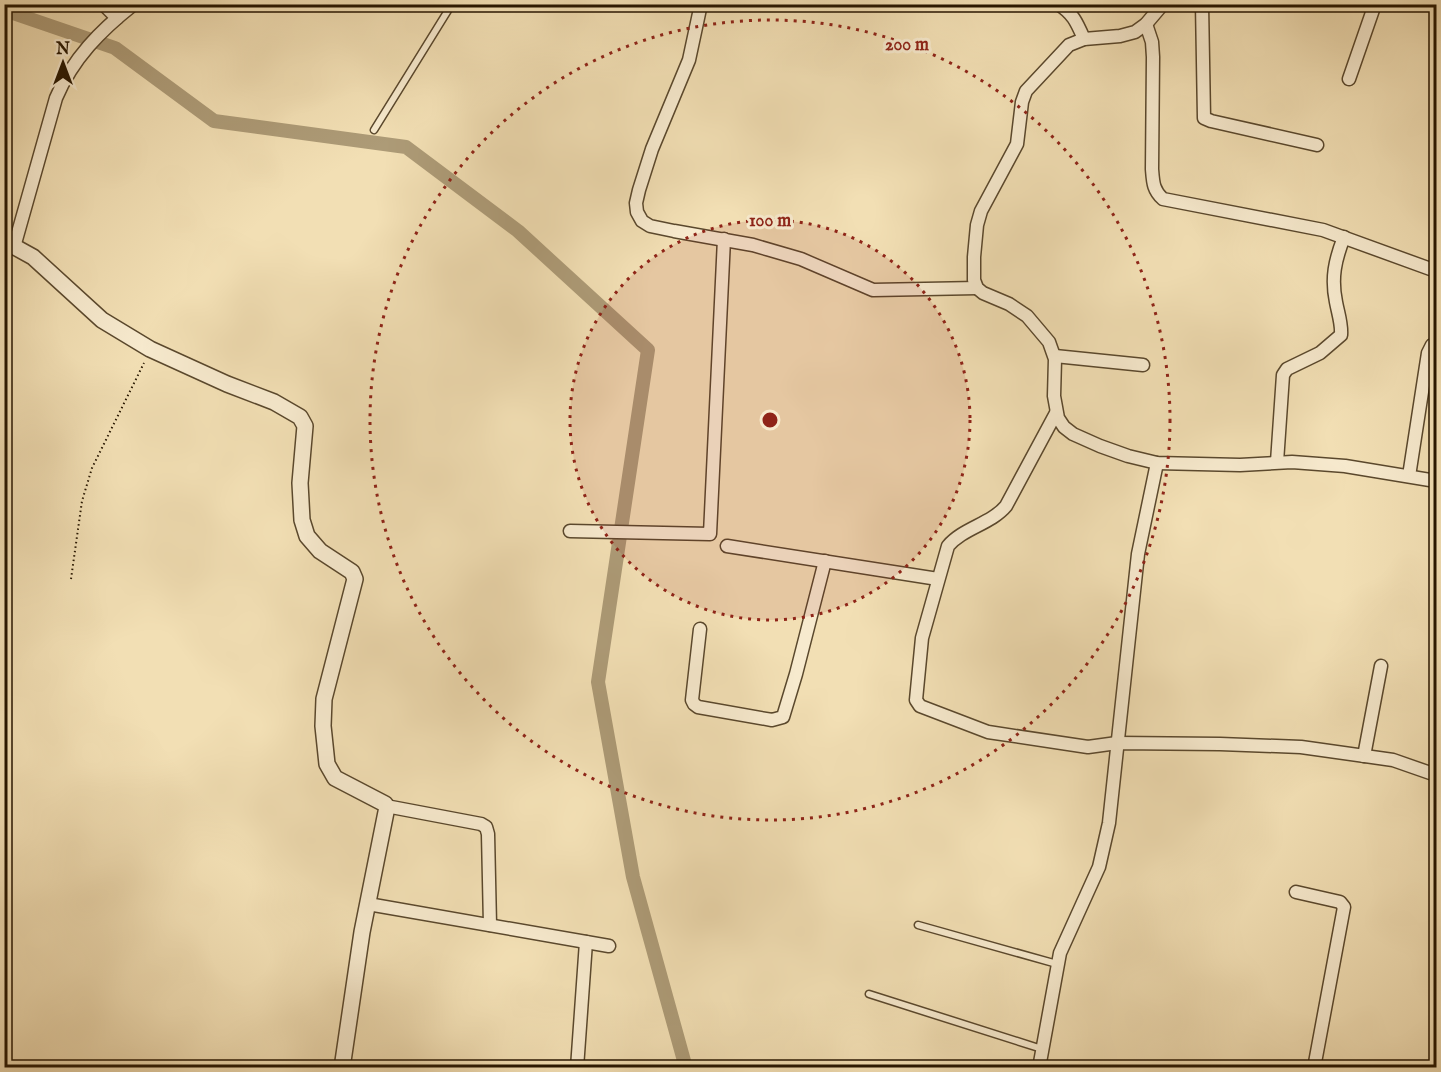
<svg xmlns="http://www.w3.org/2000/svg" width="1441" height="1072" viewBox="0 0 1441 1072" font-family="'IM FELL English',serif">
	<rect width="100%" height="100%" fill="#f2dfb4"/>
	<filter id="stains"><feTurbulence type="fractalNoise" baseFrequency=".00333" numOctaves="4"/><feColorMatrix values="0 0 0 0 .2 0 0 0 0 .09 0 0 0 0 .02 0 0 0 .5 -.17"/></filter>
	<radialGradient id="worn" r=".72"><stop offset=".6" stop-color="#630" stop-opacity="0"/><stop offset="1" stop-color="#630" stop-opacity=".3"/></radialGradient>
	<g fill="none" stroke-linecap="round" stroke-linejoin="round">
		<!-- canal -->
		<polyline stroke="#ad9b77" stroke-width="14" points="4,10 115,48 214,121 406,147 518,231 648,350 598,682 633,877 686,1068"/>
		<defs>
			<g id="service">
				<polyline points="374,130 452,4"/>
				<polyline points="918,925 1057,964"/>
				<polyline points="869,994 1042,1049"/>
			</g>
			<g id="minor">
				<polyline points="103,4 117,18"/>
				<polyline points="701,4 689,60 652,149 639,190 636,203 637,212 642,221 650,226 674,231 753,245 801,259 873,290 977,288"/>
				<path d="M1058 4C1073 13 1077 23 1084 39"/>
				<polyline points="1163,4 1146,24 1135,32 1120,36 1084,39 1069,45 1026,91 1022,102 1017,144 981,211 977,225 974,257 974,280 977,288 983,293 1009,304 1027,316 1049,342 1055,359 1054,396 1058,418 1064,427 1073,434 1100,446 1128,456 1157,463 1240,465 1292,462 1345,466 1436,481"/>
				<polyline points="1202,4 1204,118 1211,121 1317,145"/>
				<path d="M1146 24 1152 42 1153 57 1152 169C1153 182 1153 190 1163 199L1323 230 1436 271"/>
				<polyline points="1349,79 1375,4"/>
				<path d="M14 247 56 98C73 58 100 31 134 4"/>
				<polyline points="1055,356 1143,365"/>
				<path d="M1056 413 1006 506C991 524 963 528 948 546L922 638 916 700 920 706 988 732 1088 747 1117 743 1220 744 1301 747 1393 760 1436 775"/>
				<path d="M1277 462 1283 375 1287 369 1320 353 1341 335C1342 324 1338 313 1336 302 1331 278 1335 260 1344 237"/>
				<polyline points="1409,476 1428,353 1432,345 1436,344"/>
				<polyline points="570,531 710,534 724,239"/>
				<polyline points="727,546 938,579"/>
				<polyline points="700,629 692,700 694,704 698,707 772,720 783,717 796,674 825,561"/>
				<polyline points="1364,756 1381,666"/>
				<polyline points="386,806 481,824 486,827 488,834 490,925"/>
				<polyline points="1296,892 1340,902 1344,907 1314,1068"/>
				<polyline points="368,904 609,946"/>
				<polyline points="577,1068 586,942"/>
				<polyline points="1039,1068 1060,953 1099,867 1109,823 1138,554 1157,463"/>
			</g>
			<polyline id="tertiary" points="4,241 33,257 102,320 150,349 227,384 274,402 300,417 305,426 300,483 302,520 307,536 320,551 352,572 355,579 324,699 323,726 327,764 335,778 385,804 387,807 362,932 342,1068"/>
		</defs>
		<!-- service casing -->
		<use href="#service" stroke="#5a482d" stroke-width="9"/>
		<!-- minor casing -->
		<use href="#minor" stroke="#5a482d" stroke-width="15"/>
		<!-- tertiary casing -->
		<use href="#tertiary" stroke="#5a482d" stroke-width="18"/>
		<!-- path -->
		<polyline stroke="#271600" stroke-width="2" stroke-dasharray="1.5 3" stroke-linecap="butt" points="71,579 82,501 92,468 144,363"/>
		<!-- service -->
		<use href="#service" stroke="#f7eace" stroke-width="6"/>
		<!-- minor -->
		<use href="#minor" stroke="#f7eace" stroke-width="12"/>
		<!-- tertiary -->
		<use href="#tertiary" stroke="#f7eace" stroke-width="15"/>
	</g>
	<!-- distance rings -->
	<circle cx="770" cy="420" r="200" fill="#8f2418" fill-opacity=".12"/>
	<g fill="none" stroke="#8f2418" stroke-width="3" stroke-dasharray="3 6">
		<circle cx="770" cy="420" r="200"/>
		<circle cx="770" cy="420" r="400"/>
	</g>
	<circle cx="770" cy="420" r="9" fill="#8f2418" stroke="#f7eace" stroke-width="3"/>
	<g font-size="18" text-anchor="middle" font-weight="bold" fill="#8f2418" stroke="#f7eace" stroke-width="6" stroke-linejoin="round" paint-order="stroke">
		<text x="907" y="50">200 m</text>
		<text x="770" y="226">100 m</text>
	</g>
	<!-- margin -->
	<rect width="1441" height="1072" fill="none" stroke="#f2dfb4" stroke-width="24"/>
	<rect x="6" y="6" width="1429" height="1060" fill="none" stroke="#271600" stroke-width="3"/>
	<rect x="12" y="12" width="1417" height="1048" fill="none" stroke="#271600" stroke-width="1.5"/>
	<!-- north arrow -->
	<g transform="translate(63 63)" stroke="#f7eace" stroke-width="4.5" paint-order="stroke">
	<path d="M0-4.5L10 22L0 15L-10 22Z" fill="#271600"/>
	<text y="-9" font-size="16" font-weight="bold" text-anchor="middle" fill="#271600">N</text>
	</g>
	<rect width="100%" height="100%" filter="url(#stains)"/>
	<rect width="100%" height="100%" fill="url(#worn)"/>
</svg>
